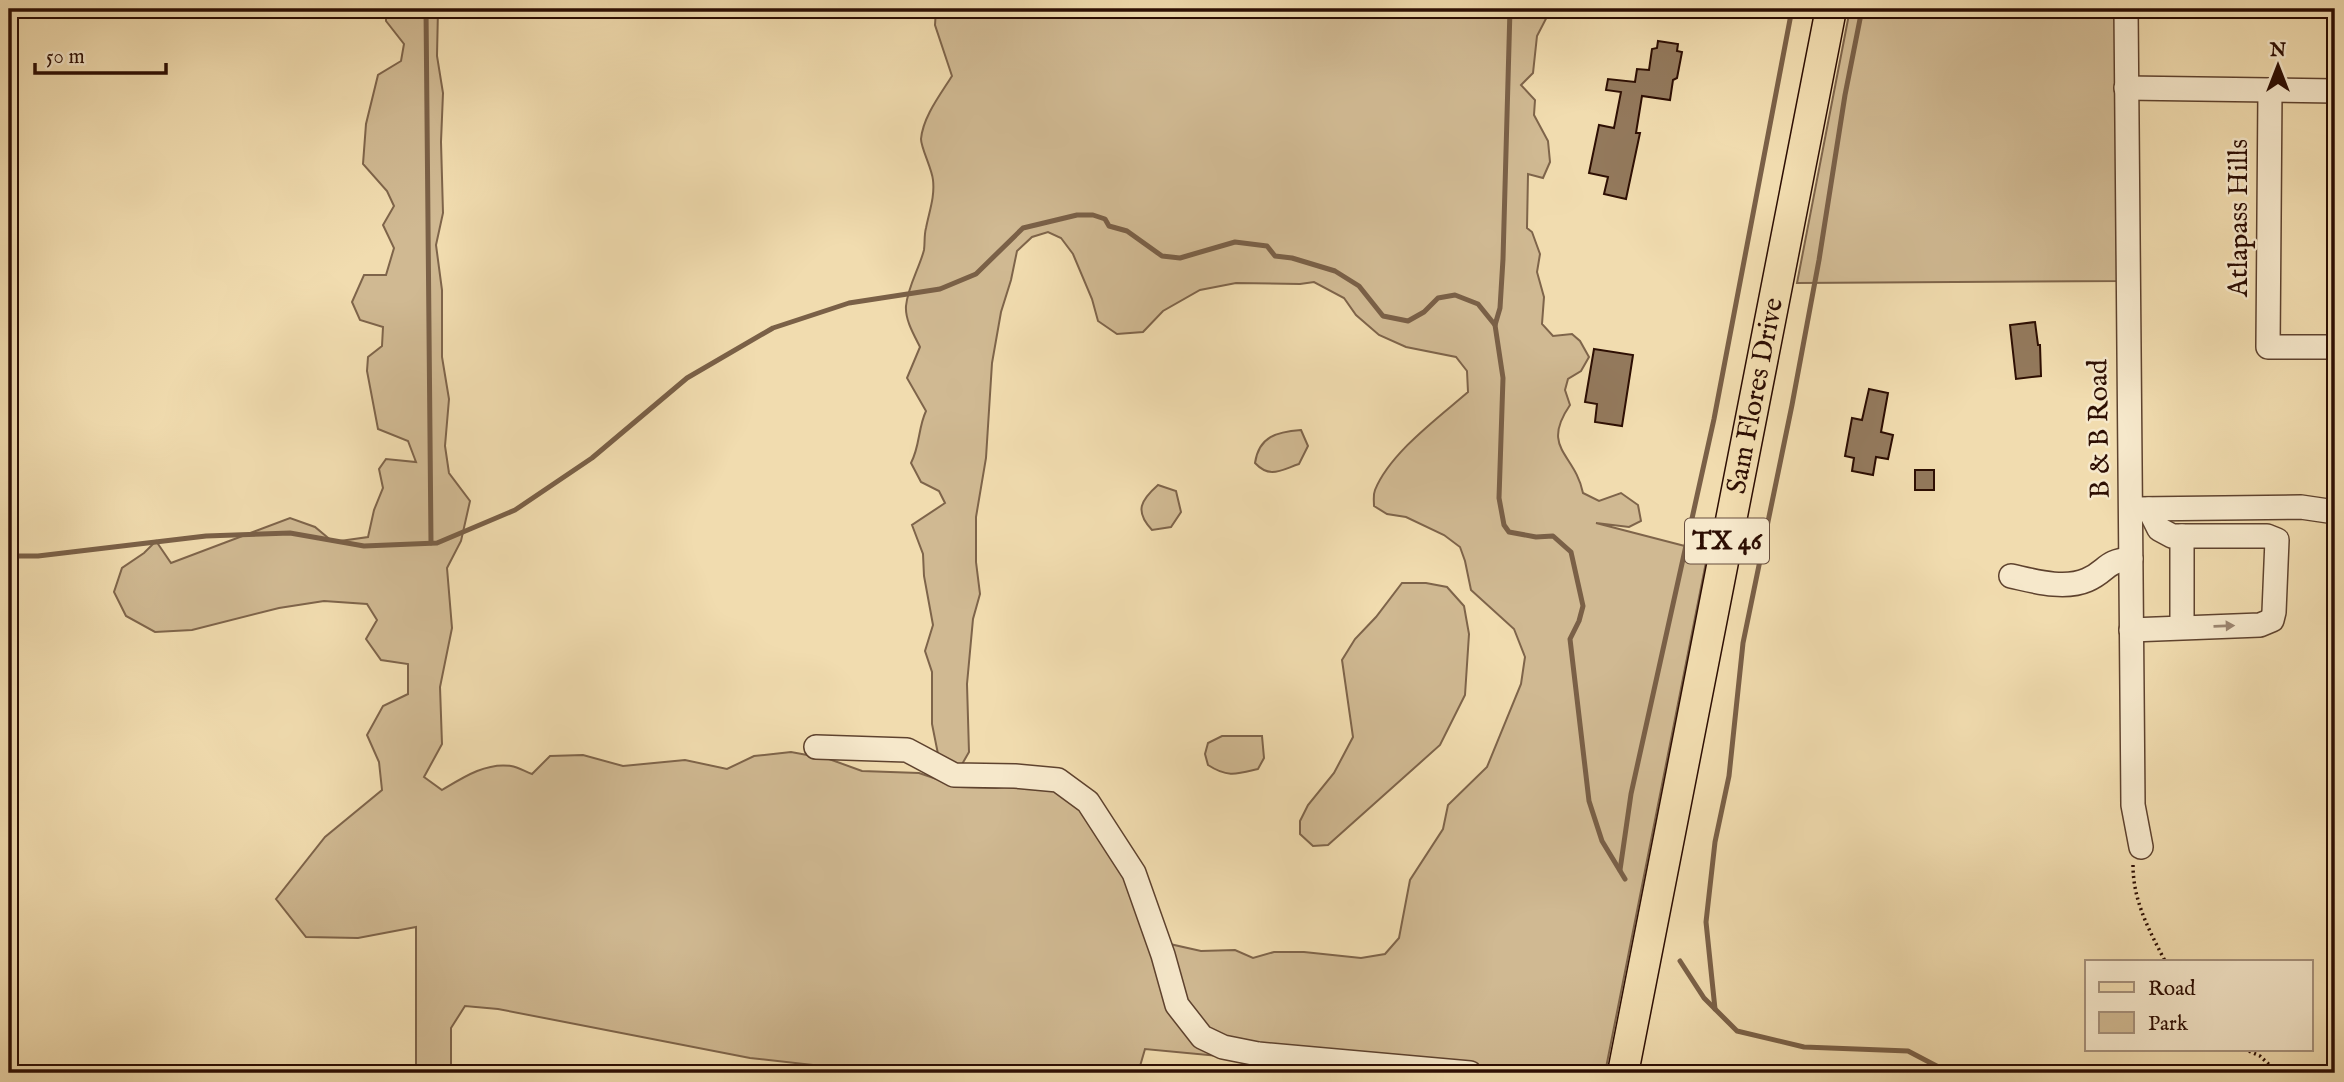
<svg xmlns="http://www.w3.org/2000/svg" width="2344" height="1082" viewBox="0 0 2344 1082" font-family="'IM FELL English',serif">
	<rect width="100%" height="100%" fill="#f1dcaf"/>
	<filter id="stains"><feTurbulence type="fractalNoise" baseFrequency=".00286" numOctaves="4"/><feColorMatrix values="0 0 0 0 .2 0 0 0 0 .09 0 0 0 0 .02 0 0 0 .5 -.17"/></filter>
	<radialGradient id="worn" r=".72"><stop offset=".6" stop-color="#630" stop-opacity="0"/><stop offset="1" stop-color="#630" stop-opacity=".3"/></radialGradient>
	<!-- green -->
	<g fill="#d0b992" stroke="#7e644a" stroke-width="2">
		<path d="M386 9H438L437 56 443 93 441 142 443 213 436 245 442 290V357L449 399 445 446 449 473 470 501 461 541 447 568 452 628 440 687 442 744 424 777 442 790C462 778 486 762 511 766 518 767 526 772 532 774L550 756 583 755 623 766 685 760 727 769 754 756 791 752 829 759 862 771 919 773 960 787 996 788 1059 781 1089 811 1170 944 1201 951 1235 950 1253 958 1274 952H1304L1361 958 1385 954 1399 938 1410 880 1443 829 1448 805 1487 767 1521 684 1525 657 1514 629 1471 590 1465 561 1460 547 1444 535 1406 517 1387 514 1374 506C1374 501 1373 495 1375 490 1390 453 1438 418 1468 392L1467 371 1456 357 1406 347 1379 335 1356 315 1344 298 1314 282 1300 284 1236 283 1200 290 1163 311 1143 332 1117 334 1098 321 1092 299 1073 254 1061 238 1048 232 1032 237 1017 251 1011 280 1001 312 992 363 986 458 976 517V562L980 594 973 619 967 684 969 752 961 766 938 754 932 724V672L925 651 933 625 924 576 923 554 912 525 945 503 939 491 921 482 911 463C920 446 918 428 926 411L907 378 920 347C914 335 905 320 906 306 908 286 919 269 924 250 925 243 924 235 926 228 929 212 935 197 933 180 932 169 921 148 921 139 923 117 940 95 952 76L935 25 936 9H1551L1537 36 1533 73 1521 85 1535 100 1534 115 1548 141 1550 162 1543 178 1528 174 1527 228 1532 232 1540 254 1537 272 1544 297 1542 324 1553 336 1572 334 1580 341 1589 357 1581 371 1568 379 1565 390 1570 405C1540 449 1575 453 1583 493L1599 501 1621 493 1638 505 1641 521 1629 527 1596 523 1708 552 1605 1073H1366L1240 1058 1145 1049 1138 1073H884L750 1058 498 1009 465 1006 451 1028V1073H416V927L358 938 306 937 276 899 325 837 382 790 379 762 367 735 383 706 408 694V664L381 660 366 639 377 620 367 604 324 601 279 608 192 630 155 632 126 616 114 592 122 568 144 553 156 541 171 563 290 518 315 527 333 542 368 537 374 510 383 488 379 469 386 459 416 462 408 441 378 429 367 371 368 357 382 346 383 327 360 320 352 302 364 275H386L394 248 383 225 394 206 387 191 363 164 366 124 378 75 401 61 404 44 386 21Z"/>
		<polygon points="1850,9 2118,9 2120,281 1797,283"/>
		<path d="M1301 430 1308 446 1299 464C1281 470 1270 479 1255 463 1259 436 1277 432 1301 430Z"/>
		<path d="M1158 485 1176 491 1181 512 1171 527 1152 530C1134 511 1141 500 1158 485Z"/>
		<polygon points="1402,583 1426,583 1447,587 1464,606 1469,634 1465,695 1440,745 1328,845 1313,846 1300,834 1300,821 1308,805 1334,773 1353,737 1342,660 1355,639 1376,617"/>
		<path d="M1222 736H1262L1264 758 1258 769C1237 774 1228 778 1208 765L1205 754 1208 743Z"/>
	</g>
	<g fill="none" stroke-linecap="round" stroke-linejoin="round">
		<!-- stream -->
		<g stroke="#7a6047" stroke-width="5">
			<polyline points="426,9 431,543"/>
			<polyline points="1510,9 1503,259 1500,308 1495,325 1503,378 1499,498 1504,525 1509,532 1536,537 1553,536 1571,552 1583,606 1579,621 1570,639 1589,801 1602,841 1625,879"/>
			<polyline points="9,556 38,556 206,536 290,533 364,546 437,543 515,510 592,458 687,378 773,328 849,303 940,289 976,274 1023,228 1077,215 1093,215 1105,219 1109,226 1127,231 1162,256 1180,258 1235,242 1267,246 1275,256 1292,258 1335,271 1359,286 1383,316 1408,321 1424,312 1438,298 1455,295 1478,304 1495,325"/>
			<polyline points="1620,870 1631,794 1714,419 1792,9"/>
			<polyline points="1680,961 1704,998 1737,1031 1804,1047 1908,1051 1948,1072 1998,1073"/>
			<polyline points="1715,1009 1706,922 1715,842 1729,776 1743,643 1792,405 1819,260 1845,95 1862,9"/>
		</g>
	</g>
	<!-- building -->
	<g fill="#93795c" stroke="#2d0e03" stroke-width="2">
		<polygon points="1658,41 1678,44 1677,51 1682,52 1677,78 1673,80 1670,100 1642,96 1636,133 1640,133 1626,199 1604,194 1608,177 1589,173 1599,125 1614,128 1621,92 1606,90 1608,79 1635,82 1637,69 1649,70 1652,49 1657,48"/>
		<polygon points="2035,322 2038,345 2040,345 2041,376 2016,379 2010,325"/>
		<polygon points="1594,349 1633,355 1622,426 1595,422 1597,404 1585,402"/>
		<polygon points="1869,389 1888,393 1881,432 1893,435 1888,459 1876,457 1873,475 1852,471 1854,458 1845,456 1852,418 1862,420"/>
		<rect x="1915" y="470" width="19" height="20"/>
	</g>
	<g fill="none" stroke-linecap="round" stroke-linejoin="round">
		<defs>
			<g id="minor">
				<polyline points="2126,9 2133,805 2141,847"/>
				<polyline points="2126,88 2335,91"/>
				<polyline points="2270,90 2268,347 2335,347"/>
				<polyline points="2137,509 2301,507 2335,512"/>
				<path d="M2011 576C2034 581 2064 590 2087 580 2108 571 2104 561 2131 559"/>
				<polyline points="2182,627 2182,536"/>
				<polyline points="2131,630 2260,625 2272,620 2274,612 2277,540 2267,536 2172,536 2159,529 2149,509"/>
				<polyline points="816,747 907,750 954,775 1015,776 1058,780 1088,802 1134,873 1163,955 1177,1005 1202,1037 1223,1047 1258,1054 1470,1073"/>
			</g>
			<g id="major">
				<path id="s1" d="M1623 1073 1831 9"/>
			</g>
		</defs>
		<!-- minor casing -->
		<use href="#minor" stroke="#5e422e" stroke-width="26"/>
		<!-- major casing -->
		<use href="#major" stroke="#2d0e03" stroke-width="33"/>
		<!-- path -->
		<g stroke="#2d0e03" stroke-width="3.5" stroke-dasharray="2 3.5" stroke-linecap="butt">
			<path d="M2133 865C2133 901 2149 930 2165 961"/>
			<polyline points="2244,1049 2260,1056 2278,1073"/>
		</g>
		<!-- minor -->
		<use href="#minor" stroke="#f6e8cb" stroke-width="23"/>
		<!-- major -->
		<use href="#major" stroke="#f1dcaf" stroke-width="30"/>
	</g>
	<!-- one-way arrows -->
	<defs><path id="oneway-solid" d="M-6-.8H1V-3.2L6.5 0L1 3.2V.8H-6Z" transform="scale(1.75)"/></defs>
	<use fill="#9c8671" href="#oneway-solid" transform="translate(2224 626) rotate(-2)"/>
	<g text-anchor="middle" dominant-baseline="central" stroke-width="5" stroke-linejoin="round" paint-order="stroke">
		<!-- shield labels -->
		<rect fill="#f6e8cb" stroke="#694f3f" stroke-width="2" x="1685" y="518.5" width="84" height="45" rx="5"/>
		<g font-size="26" font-weight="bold" fill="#2d0e03">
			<text x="1727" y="541">TX 46</text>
		</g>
		<!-- street labels -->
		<g font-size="28" fill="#2d0e03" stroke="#f6e8cb">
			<text transform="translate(2239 218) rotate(-90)">Atlapass Hills</text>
			<text stroke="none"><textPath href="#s1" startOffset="690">Sam Flores Drive</textPath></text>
			<text transform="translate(2100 429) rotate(-91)">B &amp; B Road</text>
		</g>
	</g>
	<!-- margin -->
	<rect width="2344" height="1082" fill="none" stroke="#f1dcaf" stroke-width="35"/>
	<rect x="10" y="10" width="2323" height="1061" fill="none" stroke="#2d0e03" stroke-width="3.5"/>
	<rect x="18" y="18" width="2309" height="1047" fill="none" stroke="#2d0e03" stroke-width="2"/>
	<!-- legend -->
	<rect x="2085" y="960" width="228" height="91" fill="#f6e8cb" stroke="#a6917b" stroke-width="2"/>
	<rect x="2099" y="982" width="35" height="10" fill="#f1dcaf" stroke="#a6917b" stroke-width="2"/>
	<text x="2148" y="995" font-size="21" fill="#2d0e03">Road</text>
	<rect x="2099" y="1012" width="35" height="21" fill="#d0b992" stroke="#a6917b" stroke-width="2"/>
	<text x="2148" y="1030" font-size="21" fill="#2d0e03">Park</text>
	<!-- north arrow -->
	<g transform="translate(2278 66)" stroke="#f6e8cb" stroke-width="5" paint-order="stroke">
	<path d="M0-5L12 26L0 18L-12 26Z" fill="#2d0e03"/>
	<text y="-10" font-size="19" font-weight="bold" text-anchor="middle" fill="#2d0e03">N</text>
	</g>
	<!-- scale -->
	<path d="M35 63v10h131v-10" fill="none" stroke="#2d0e03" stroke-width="3.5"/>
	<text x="46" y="63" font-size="21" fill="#2d0e03" stroke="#f6e8cb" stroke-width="5" paint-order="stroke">50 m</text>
	<rect width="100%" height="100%" filter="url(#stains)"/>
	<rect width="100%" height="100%" fill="url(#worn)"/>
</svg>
